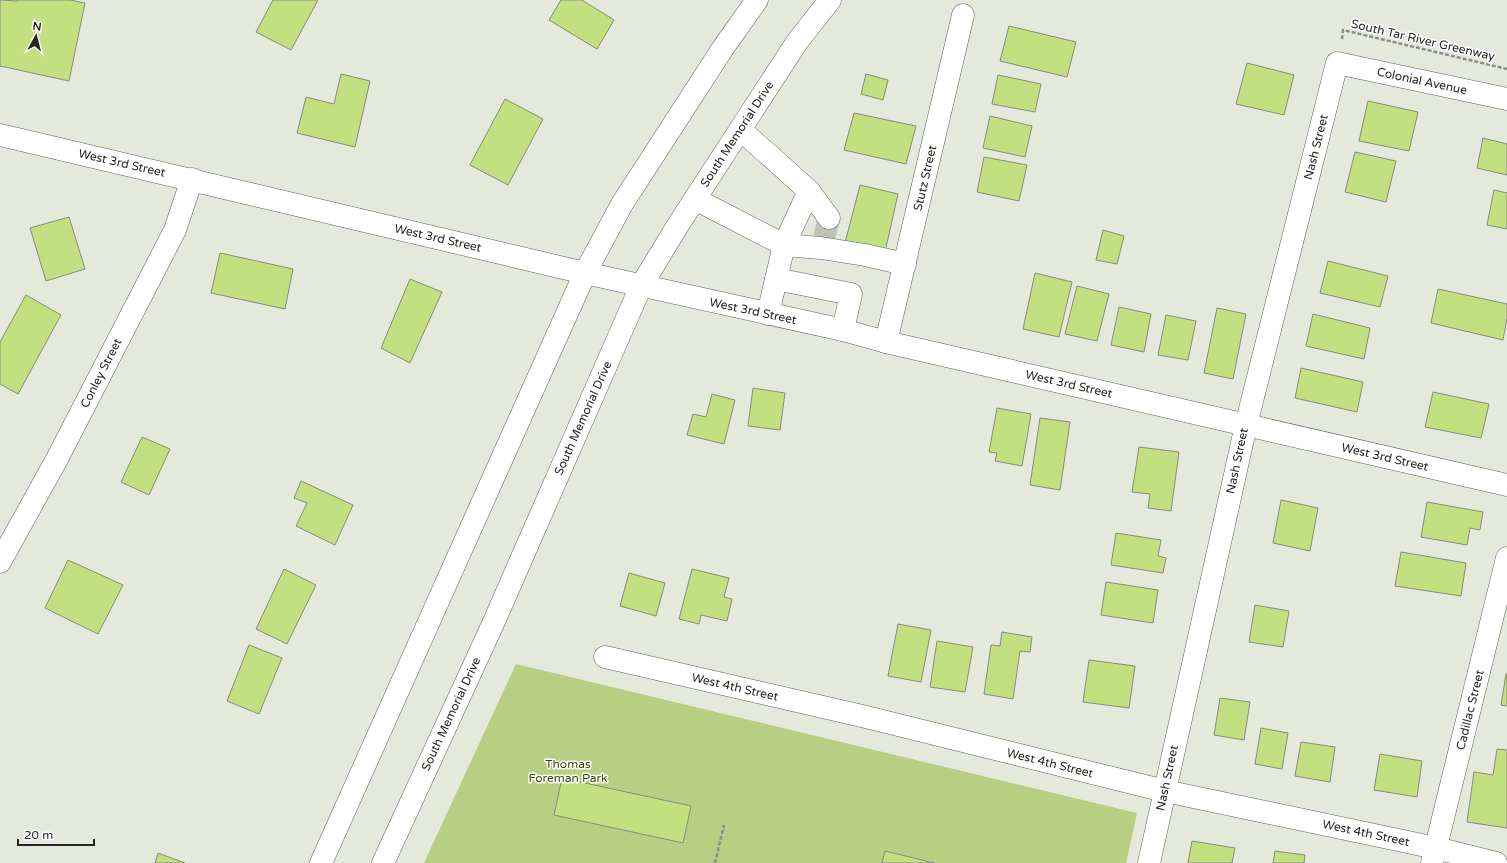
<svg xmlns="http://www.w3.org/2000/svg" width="1507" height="863" viewBox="0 0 1507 863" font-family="'Varela Round',sans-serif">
	<rect width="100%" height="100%" fill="#e4e9dc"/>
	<!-- green -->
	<polygon fill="#b6cf83" points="516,664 1137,813 1126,863 424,863"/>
	<!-- building -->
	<g fill="#c2e07f" stroke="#878b7f">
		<polygon points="0,0 18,1 18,0 70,0 85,3 69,81 0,66"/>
		<polygon points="273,0 318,0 291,50 256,32"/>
		<polygon points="561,0 582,0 614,20 597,49 549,20"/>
		<polygon points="1009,26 1076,42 1067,77 1000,61"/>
		<polygon points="1247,63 1294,75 1284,115 1236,104"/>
		<polygon points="341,74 370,81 355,147 297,133 306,97 334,104"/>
		<polygon points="866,74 888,80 883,100 861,94"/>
		<polygon points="998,75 1041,84 1035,112 992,104"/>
		<polygon points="505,99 543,119 508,185 470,165"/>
		<polygon points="1368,101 1418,112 1409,151 1359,141"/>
		<polygon points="854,113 916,126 906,164 844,150"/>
		<polygon points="990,116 1032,126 1025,157 983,148"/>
		<polygon points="1483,138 1507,144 1507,175 1477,168"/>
		<polygon points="1355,152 1396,161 1386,202 1345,192"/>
		<polygon points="984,157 1027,165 1019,201 977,192"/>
		<polygon points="860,185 898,194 885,252 845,243"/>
		<polygon points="1494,190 1507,193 1507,229 1487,225"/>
		<polygon points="69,217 85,269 46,281 30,228"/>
		<polygon points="1103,230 1124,236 1117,264 1096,260"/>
		<polygon points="220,253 293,269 285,309 211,293"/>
		<polygon points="1328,261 1388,276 1380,307 1320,293"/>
		<polygon points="1035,273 1072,282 1059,337 1023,329"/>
		<polygon points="410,279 442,292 410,363 381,348"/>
		<polygon points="1077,286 1109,294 1097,341 1065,334"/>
		<polygon points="1438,289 1507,304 1507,318 1503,340 1431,323"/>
		<polygon points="26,295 61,315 18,394 0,384 0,342"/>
		<polygon points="1119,307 1151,314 1144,352 1111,345"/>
		<polygon points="1217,308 1246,314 1233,379 1204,373"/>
		<polygon points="1313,314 1370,328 1364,359 1306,346"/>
		<polygon points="1166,315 1196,321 1188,360 1158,355"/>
		<polygon points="1301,368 1363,382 1357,412 1295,398"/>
		<polygon points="753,388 785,393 780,430 748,426"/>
		<polygon points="1433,392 1489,404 1481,438 1425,427"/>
		<polygon points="712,394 735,400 724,444 687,435 693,414 706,417"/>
		<polygon points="997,408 1031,414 1022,466 995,461 997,453 989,452"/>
		<polygon points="1040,418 1070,422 1060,490 1030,485"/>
		<polygon points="142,437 170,449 149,495 121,482"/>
		<polygon points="1139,447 1179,452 1171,511 1148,508 1150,494 1132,492"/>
		<polygon points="301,481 353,505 335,545 296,526 307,503 294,498"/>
		<polygon points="1281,500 1318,508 1310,551 1273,543"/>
		<polygon points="1427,502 1483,512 1480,530 1470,528 1467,545 1421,537"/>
		<polygon points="1116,533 1161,540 1158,556 1166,558 1163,573 1111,565"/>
		<polygon points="1401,552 1466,563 1461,596 1395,586"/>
		<polygon points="68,560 123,585 98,634 45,608"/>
		<polygon points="284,569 316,585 287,644 256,629"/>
		<polygon points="692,569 729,578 724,597 732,599 727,621 701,615 699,624 679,619"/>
		<polygon points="629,573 665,583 656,616 620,606"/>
		<polygon points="1106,582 1158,590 1153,623 1101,615"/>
		<polygon points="1255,605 1289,611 1283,647 1249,642"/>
		<polygon points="898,624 931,630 921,682 888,676"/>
		<polygon points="1002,632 1032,637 1030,652 1020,651 1013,699 984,694 991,645 1000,646"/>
		<polygon points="937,641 973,647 965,692 930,687"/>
		<polygon points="249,645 282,658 259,714 227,701"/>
		<polygon points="1089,660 1135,666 1129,708 1083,702"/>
		<polygon points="1506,674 1507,674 1507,706 1501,705"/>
		<polygon points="1220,698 1250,702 1244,740 1214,735"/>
		<polygon points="1261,728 1288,733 1282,769 1255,764"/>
		<polygon points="1301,742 1335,747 1330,782 1295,776"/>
		<polygon points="1497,749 1507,750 1507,828 1467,822 1474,772 1493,775"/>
		<polygon points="1380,754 1422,761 1417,797 1374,790"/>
		<polygon points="562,778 691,806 683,843 554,815"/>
		<polygon points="1192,841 1235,848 1232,863 1188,863"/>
		<polygon points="885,851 934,863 882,863"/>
		<polygon points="1275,851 1305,855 1304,863 1273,863"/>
		<polygon points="158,853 185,863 155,863"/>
	</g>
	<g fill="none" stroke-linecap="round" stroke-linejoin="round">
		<!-- minor-tunnel -->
		<polyline stroke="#bec2b7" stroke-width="22" stroke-dasharray="22 11" stroke-linecap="butt" points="824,238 829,218"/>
		<defs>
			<g id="minor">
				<polyline points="741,130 809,191 784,245 768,314"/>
				<polyline points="0,135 585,273 843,330 886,342 1507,485"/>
				<polyline points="809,191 829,218"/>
				<polyline points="695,199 784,245 821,248 865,255 905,264"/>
				<polyline points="776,279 851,294 843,330"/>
				<polyline points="886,342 963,15"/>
				<polyline points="0,562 57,459 175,230 192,179"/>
				<polyline points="605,657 862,716 1165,791 1436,848 1496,863"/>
				<polyline points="1149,863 1246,425 1337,63 1507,99"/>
				<polyline points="1432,863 1507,558"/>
			</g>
			<g id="major">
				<polyline points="321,863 585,273 622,204 723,48 757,0"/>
				<polyline points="383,863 492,626 641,286 678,225 797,42 830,0"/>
			</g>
		</defs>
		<!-- minor casing -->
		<use href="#minor" stroke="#5d6256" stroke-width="23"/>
		<!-- major casing -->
		<use href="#major" stroke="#5d6256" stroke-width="23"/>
		<!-- path -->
		<g stroke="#8c8f86" stroke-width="2.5" stroke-dasharray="4 2" stroke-linecap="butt">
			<polyline points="1342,39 1343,30 1507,69"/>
			<polyline points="715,863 724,825"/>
		</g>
		<!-- minor -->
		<use href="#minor" stroke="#fff" stroke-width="22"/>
		<!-- major -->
		<use href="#major" stroke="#fff" stroke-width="22"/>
	</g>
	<g text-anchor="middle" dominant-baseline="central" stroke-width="3" stroke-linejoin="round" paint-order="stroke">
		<!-- street labels -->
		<g font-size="12" fill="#242621" stroke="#fff">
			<text transform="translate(1423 40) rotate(13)">South Tar River Greenway</text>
			<text transform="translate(1422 81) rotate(12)">Colonial Avenue</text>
			<text transform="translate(737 134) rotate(-57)">South Memorial Drive</text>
			<text transform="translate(1316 147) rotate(-76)">Nash Street</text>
			<text transform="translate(122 163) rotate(13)">West 3rd Street</text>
			<text transform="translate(925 178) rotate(-77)">Stutz Street</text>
			<text transform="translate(438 238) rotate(13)">West 3rd Street</text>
			<text transform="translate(753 311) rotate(12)">West 3rd Street</text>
			<text transform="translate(101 373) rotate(-63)">Conley Street</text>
			<text transform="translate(1069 384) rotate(13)">West 3rd Street</text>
			<text transform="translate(583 418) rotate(-66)">South Memorial Drive</text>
			<text transform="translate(1385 457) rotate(13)">West 3rd Street</text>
			<text transform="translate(1237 461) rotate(-78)">Nash Street</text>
			<text transform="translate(735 687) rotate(13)">West 4th Street</text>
			<text transform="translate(1470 710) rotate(-76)">Cadillac Street</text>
			<text transform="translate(451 714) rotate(-65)">South Memorial Drive</text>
			<text transform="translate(1050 763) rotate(14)">West 4th Street</text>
			<text transform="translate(1167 778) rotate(-78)">Nash Street</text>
			<text transform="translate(1366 833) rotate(12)">West 4th Street</text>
		</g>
		<!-- park labels -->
		<g font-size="12" fill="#394a00" stroke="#fff">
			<text x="568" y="764">Thomas<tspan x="568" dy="14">Foreman Park</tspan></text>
		</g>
	</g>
	<!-- north arrow -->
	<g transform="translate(36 36) rotate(7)" stroke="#ffffff" stroke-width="3" paint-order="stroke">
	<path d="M0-3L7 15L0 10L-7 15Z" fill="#242621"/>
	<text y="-6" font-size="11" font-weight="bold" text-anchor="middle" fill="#242621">N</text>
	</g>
	<!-- scale -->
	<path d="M18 839v6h76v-6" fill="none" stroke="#242621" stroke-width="2"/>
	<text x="24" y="839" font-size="12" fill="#242621" stroke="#ffffff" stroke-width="3" paint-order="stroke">20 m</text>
</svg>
